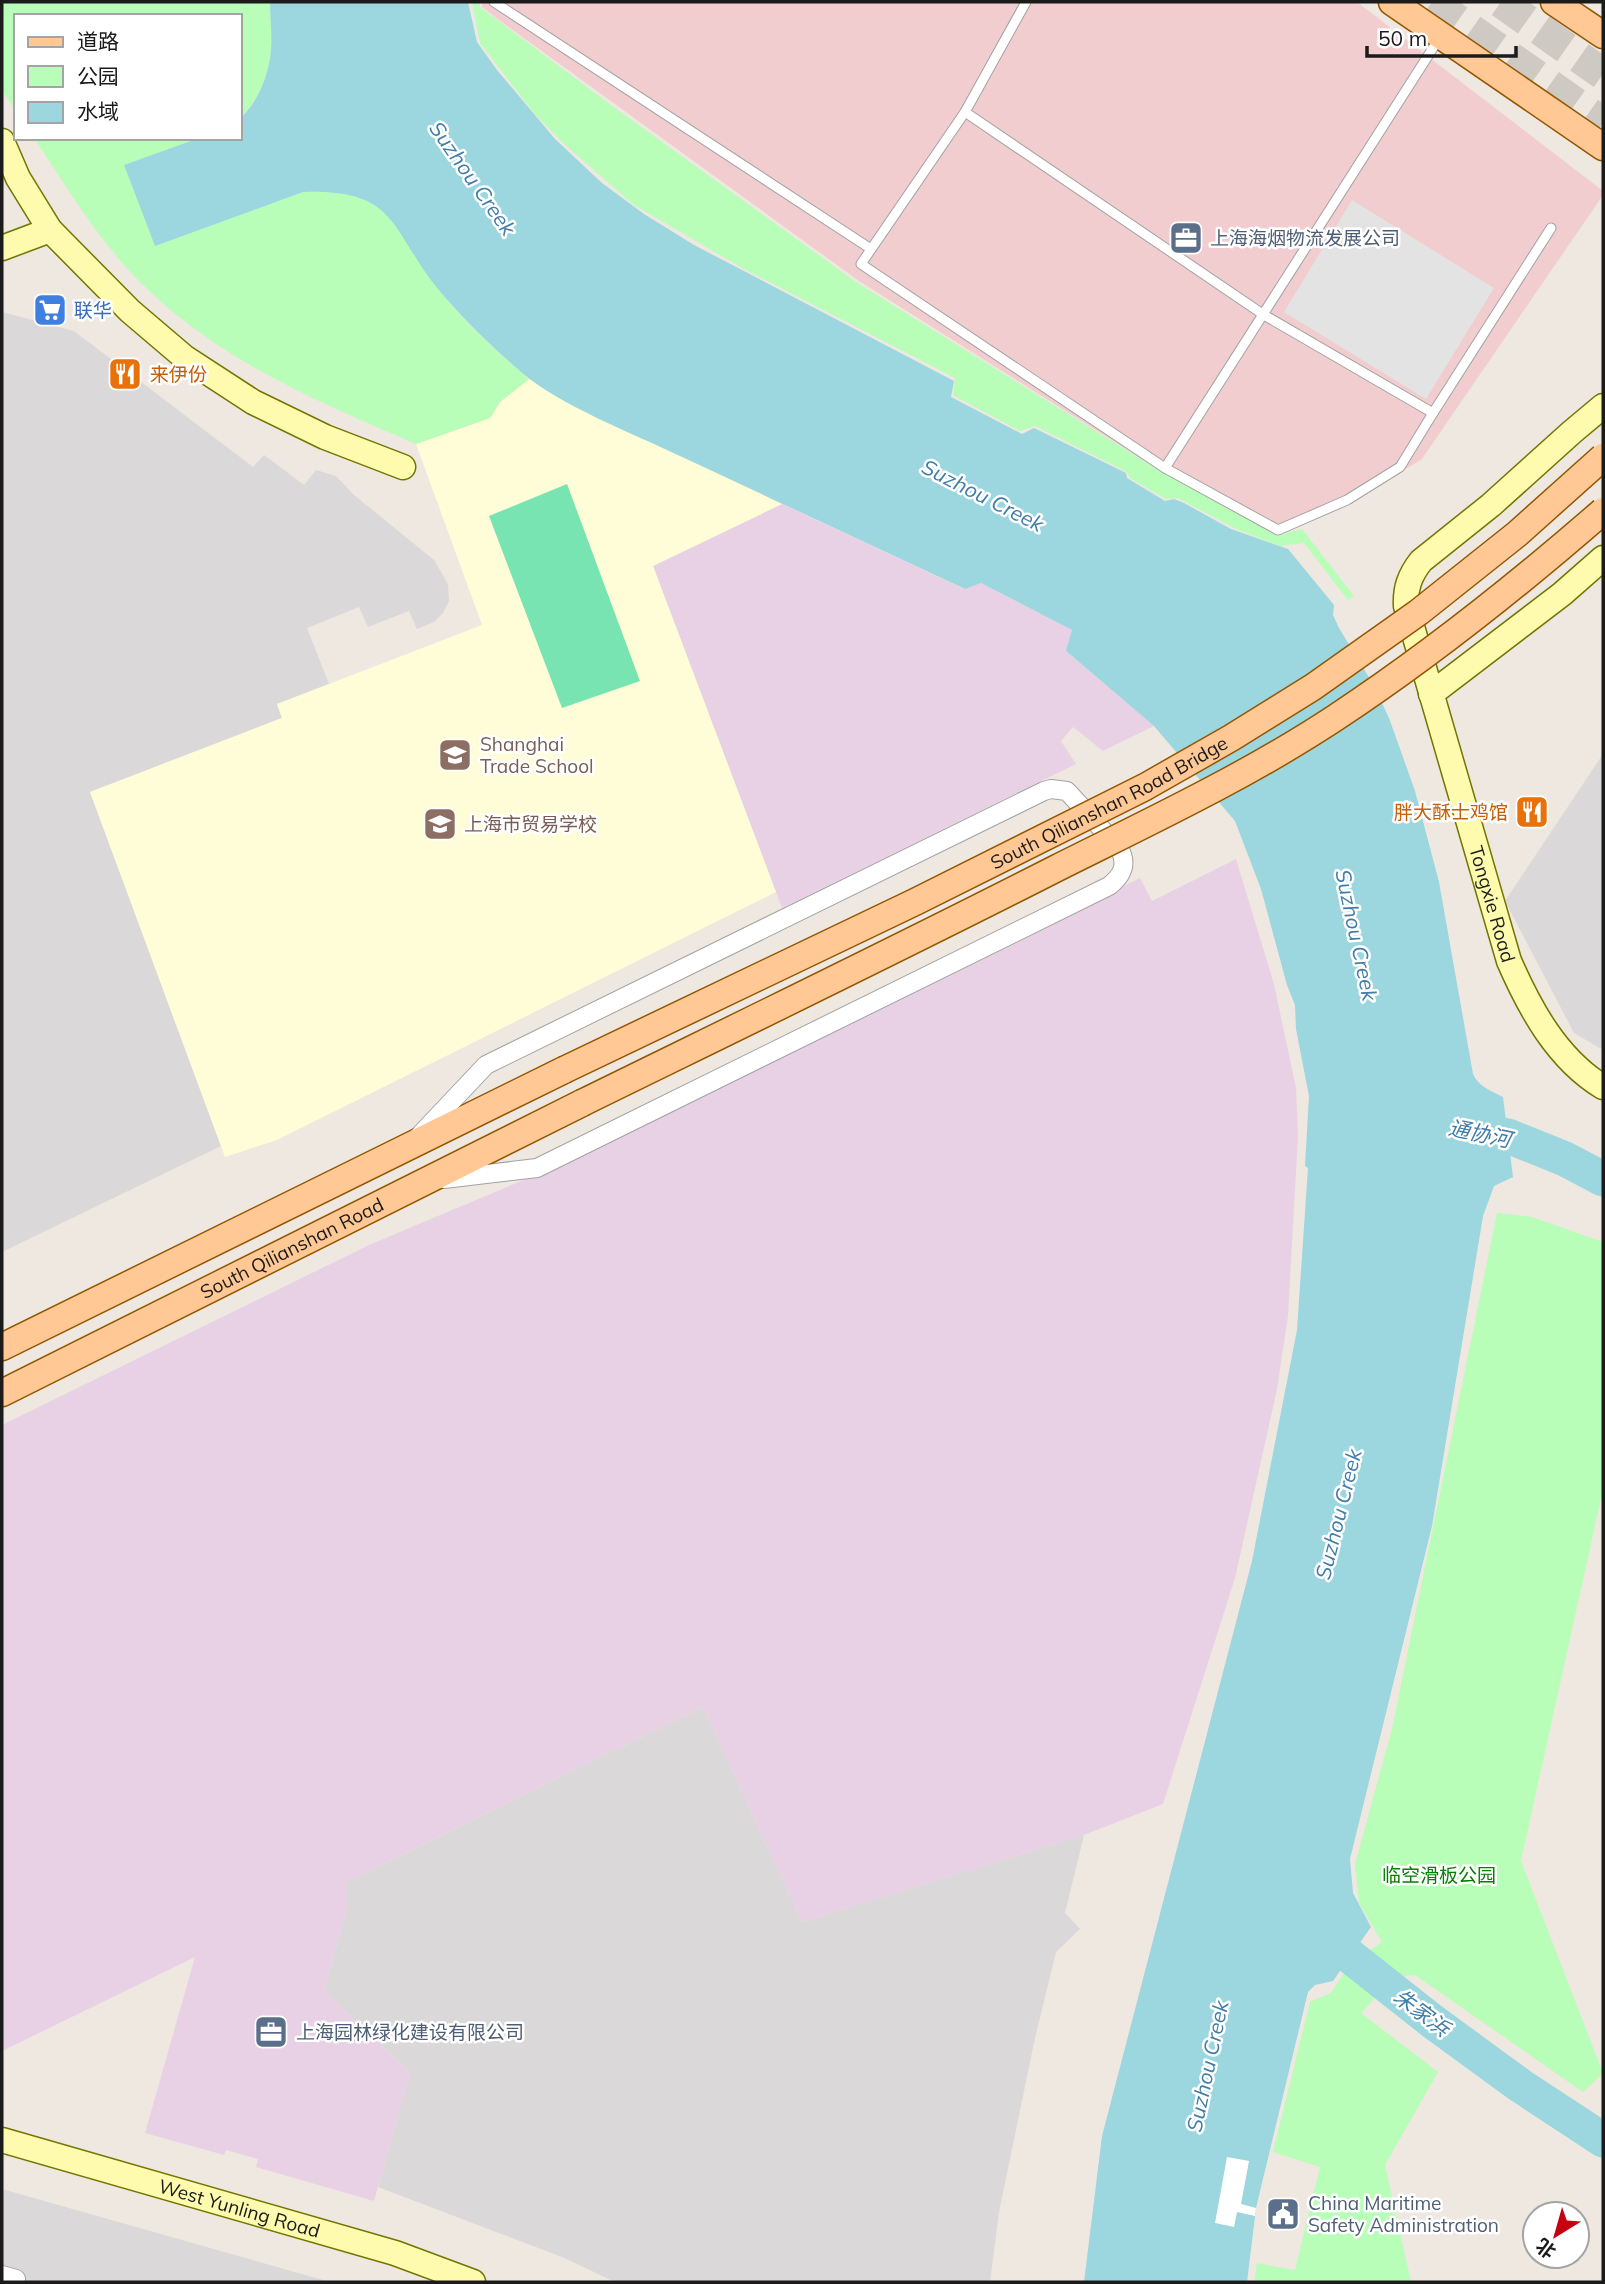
<svg xmlns="http://www.w3.org/2000/svg" width="1605" height="2284" viewBox="0 0 1605 2284" font-family="Mulish,'Noto Sans SC',sans-serif">
	<rect width="100%" height="100%" fill="#eee8e0"/>
	<!-- residential -->
	<g fill="#dad8d8">
		<polygon points="2,312 74,331 253,467 264,455 304,485 316,470 336,476 354,495 434,560 448,584 449,601 443,613 434,622 417,629 409,611 368,627 359,607 307,628 329,684 277,704 282,718 90,792 221,1146 2,1252"/>
		<polygon points="1603,754 1603,1050 1574,1033 1505,901"/>
		<polygon points="703,1707 802,1922 1084,1835 1065,1913 1080,1929 1056,1952 1035,2038 999,2212 990,2282 615,2282 562,2257 378,2187 410,2073 324,1991 347,1908 347,1882"/>
		<polygon points="2,2189 330,2282 2,2282"/>
	</g>
	<!-- commercial -->
	<polygon fill="#f1cdcf" points="482,2 1357,2 1603,191 1603,195 1422,459 1351,503 1280,535 1164,473 859,281 495,17 482,7"/>
	<!-- industrial -->
	<g fill="#e8d1e5">
		<polygon points="782,504 964,589 981,583 1072,630 1067,652 1154,726 1103,751 1073,727 1061,741 1076,764 782,908 653,566"/>
		<polygon points="1236,859 1274,984 1296,1088 1298,1135 1288,1316 1277,1389 1235,1578 1163,1804 1084,1835 802,1922 703,1707 347,1882 347,1908 324,1991 410,2073 374,2201 256,2167 258,2159 226,2150 224,2155 145,2133 195,1957 2,2051 2,1425 369,1245 540,1173 1140,878 1152,901"/>
	</g>
	<!-- education -->
	<polygon fill="#fffcd8" points="529,379 568,402 782,504 653,566 776,892 277,1140 225,1157 90,792 282,718 277,704 482,625 416,444 490,418 500,402"/>
	<!-- park -->
	<g fill="#b8fdb8">
		<path d="M2 2H270C270 20 273 40 270 58 267 78 256 105 240 118V16H16V111L2 90Z"/>
		<polygon points="472,2 480,2 480,7 615,108 856,282 1163,473 1280,535 1302,529 1354,596 1348,600 1304,543 1280,546 1236,529 1178,498 1166,499 1130,478 1127,472 1035,426 1020,431 953,395 955,378 744,269 634,205 563,143 534,113 480,43"/>
		<path d="M34 138H199L124 165 155 246 303 192C329 191 358 192 380 208 404 226 419 264 437 287 463 322 496 351 529 379L500 402 490 418 416 444C316 401 216 359 138 280 97 238 66 186 34 138Z"/>
		<polygon points="1497,1213 1532,1217 1603,1242 1603,1489 1521,1861 1603,2073 1583,2092 1415,1975 1394,1977 1361,2013 1438,2072 1385,2165 1411,2282 1254,2282 1257,2263 1295,2270 1320,2167 1273,2152 1310,2002 1331,1993 1350,1964 1382,1942 1359,1903 1355,1864 1392,1729"/>
	</g>
	<!-- pitch -->
	<polygon fill="#77e4b1" points="567,484 640,681 562,708 489,516"/>
	<!-- parking -->
	<polygon fill="#e3e3e3" points="1352,200 1494,288 1426,399 1284,312"/>
	<!-- water -->
	<path fill="#9cd6df" d="M270 2H468L477 42 497 70 555 139 602 183 644 214 694 245 954 381 951 397 1022 434 1034 428 1126 473 1127 478 1165 501 1174 499 1184 503 1231 529 1288 549 1334 605 1333 615 1339 628 1373 684 1389 718 1415 791 1439 882 1473 1074C1478 1086 1491 1091 1503 1097L1513 1177 1494 1186 1483 1216 1432 1526 1350 1859 1353 1893 1371 1927 1333 1981 1315 1985 1308 1992 1256 2208 1247 2282H1084L1102 2136 1252 1561 1297 1330 1308 1168 1305 1166 1309 1096 1296 1029 1295 1005 1287 985 1261 889 1235 821 1154 726 1066 651 1072 630 981 583 965 589C870 545 775 500 680 456 632 433 561 406 521 372 491 346 463 319 438 289 389 228 398 189 303 192L155 246 124 165 199 138H240V118C256 105 267 79 270 58 273 40 270 20 270 2Z"/>
	<!-- pier -->
	<polygon fill="#fff" points="1227,2157 1249,2161 1241,2204 1256,2208 1255,2216 1237,2212 1234,2227 1215,2223"/>
	<g fill="none" stroke-linecap="round" stroke-linejoin="round">
		<!-- river -->
		<g stroke="#9cd6df" stroke-width="35">
			<polyline points="1461,1128 1508,1136 1565,1159 1603,1179"/>
			<polyline points="1313,1927 1432,2021 1521,2086 1603,2140"/>
		</g>
		<!-- highway-tunnel -->
		<g stroke="#cec9c2" stroke-width="32" stroke-dasharray="32 16" stroke-linecap="butt">
			<polyline points="1432,2 1603,123"/>
			<polyline points="1501,2 1603,74"/>
		</g>
		<defs>
			<g id="lane">
				<polyline points="494,2 871,249"/>
				<polyline points="1440,37 1165,468 861,264 965,112 1264,315 1433,413 1551,228"/>
				<polyline points="965,112 1026,2"/>
				<polyline points="1165,468 1278,530 1347,500 1400,467 1433,413"/>
			</g>
			<g id="street">
				<path d="M418 1137 486 1065 1044 791 1051 789 1067 791 1119 848C1128 864 1123 875 1109 886L537 1168 444 1179"/>
				<polyline points="2,2275 16,2279 15,2282"/>
			</g>
			<g id="secondary">
				<polyline points="2,141 18,178 50,230 130,311 184,357 253,402 325,437 403,467"/>
				<polyline points="2,248 50,230"/>
				<path id="s1" d="M1603 406 1572 432 1491 505 1421 561C1410 575 1405 588 1406 606L1509 961C1530 1009 1557 1059 1603 1087"/>
				<polyline points="1431,694 1562,594 1603,558"/>
				<path id="s2" d="M2 2140 395 2253 473 2282"/>
			</g>
			<g id="primary">
				<polyline points="1392,2 1603,147"/>
				<polyline points="1554,2 1603,35"/>
				<polyline points="2,1347 564,1070"/>
				<path id="s3" d="M2 1393 582 1103"/>
			</g>
		</defs>
		<!-- lane casing -->
		<use href="#lane" stroke="#a2a2a2" stroke-width="11"/>
		<!-- street casing -->
		<use href="#street" stroke="#a2a2a2" stroke-width="20"/>
		<!-- secondary casing -->
		<use href="#secondary" stroke="#727500" stroke-width="27"/>
		<!-- primary casing -->
		<use href="#primary" stroke="#935600" stroke-width="29"/>
		<!-- lane -->
		<use href="#lane" stroke="#fff" stroke-width="9"/>
		<!-- street -->
		<use href="#street" stroke="#fff" stroke-width="18"/>
		<!-- secondary -->
		<use href="#secondary" stroke="#fefbae" stroke-width="24"/>
		<!-- primary -->
		<use href="#primary" stroke="#ffc894" stroke-width="26"/>
		<defs>
			<g id="primary-bridge">
				<path id="s4" d="M564 1070 915 902 1145 787 1231 738 1313 687 1419 612 1517 534 1603 457"/>
				<path d="M582 1103C741 1025 900 948 1057 868 1151 821 1247 776 1335 718 1429 656 1518 585 1603 511"/>
			</g>
		</defs>
		<!-- primary-bridge casing -->
		<use href="#primary-bridge" stroke="#935600" stroke-width="29" stroke-linecap="butt"/>
		<!-- primary-bridge -->
		<use href="#primary-bridge" stroke="#ffc894" stroke-width="26"/>
	</g>
	<!-- icons -->
	<defs>
		<symbol id="office-square" viewBox="-11 -11 22 22"><rect x="-9" y="-9" width="18" height="18" rx="4" fill="#5c6f8a" stroke="#fff"/><path d="M-6-3h4V-5.5h4V-3h4V5H-6ZM-1-4.5V-3h2v-1.5ZM-6 0V1H6V0Z" fill="#fff"/></symbol>
		<symbol id="supermarket-square" viewBox="-11 -11 22 22"><rect x="-9" y="-9" width="18" height="18" rx="4" fill="#3f7fe0" stroke="#fff"/><path d="M-6-5.5h2.5l.6 2H6L4.5 2H-2.5L-4.4-4H-6ZM-1.5 3.2a1.3 1.3 0 1 0 .1 0ZM3 3.2a1.3 1.3 0 1 0 .1 0Z" fill="#fff"/></symbol>
		<symbol id="restaurant-square" viewBox="-11 -11 22 22"><rect x="-9" y="-9" width="18" height="18" rx="4" fill="#e8710a" stroke="#fff"/><path d="M-5-6h1v4h1v-4h1v4h1v-4h1v5L-1.5 .5V6h-2V.5L-5-1ZM5-6V6H3V1.5H1.5Q1.5-4 5-6Z" fill="#fff"/></symbol>
		<symbol id="school-square" viewBox="-11 -11 22 22"><rect x="-9" y="-9" width="18" height="18" rx="4" fill="#8d6e63" stroke="#fff"/><path d="M0-5L7-2L0 1L-7-2ZM-4 1L0 2.5L4 1V4Q0 6-4 4Z" fill="#fff"/></symbol>
		<symbol id="civic-square" viewBox="-11 -11 22 22"><rect x="-9" y="-9" width="18" height="18" rx="4" fill="#5c6f8a" stroke="#fff"/><path d="M-.6-6.5H3V-4.5H.6V-3L4-1V1h2V6H-6V1h2V-1L-.6-3ZM-1.2 2.5V6h2.4V2.5Z" fill="#fff"/></symbol>
	</defs>
	<g fill-rule="evenodd">
		<use href="#office-square" x="1167" y="219" width="38" height="38"/>
		<use href="#supermarket-square" x="31" y="291" width="38" height="38"/>
		<use href="#restaurant-square" x="106" y="355" width="38" height="38"/>
		<use href="#school-square" x="436" y="736" width="38" height="38"/>
		<use href="#restaurant-square" x="1513" y="793" width="38" height="38"/>
		<use href="#school-square" x="421" y="805" width="38" height="38"/>
		<use href="#office-square" x="252" y="2013" width="38" height="38"/>
		<use href="#civic-square" x="1264" y="2195" width="38" height="38"/>
	</g>
	<g text-anchor="middle" dominant-baseline="central" stroke-width="5" stroke-linejoin="round" paint-order="stroke">
		<!-- service labels -->
		<g font-size="19" fill="#4e5e75" stroke="#fff" text-anchor="start">
			<text x="1210" y="238">上海海烟物流发展公司</text>
			<text x="296" y="2032">上海园林绿化建设有限公司</text>
			<text x="1308" y="2203">China Maritime<tspan x="1308" dy="22">Safety Administration</tspan></text>
		</g>
		<!-- shop labels -->
		<g font-size="19" fill="#366cbe" stroke="#fff" text-anchor="start">
			<text x="74" y="310">联华</text>
		</g>
		<!-- food labels -->
		<g font-size="19" fill="#c56008" stroke="#fff" text-anchor="start">
			<text x="150" y="374">来伊份</text>
			<text x="1508" y="812" text-anchor="end">胖大酥士鸡馆</text>
		</g>
		<!-- education labels -->
		<g font-size="19" fill="#785e54" stroke="#fff" text-anchor="start">
			<text x="480" y="744">Shanghai<tspan x="480" dy="22">Trade School</tspan></text>
			<text x="464" y="824">上海市贸易学校</text>
		</g>
		<!-- street labels -->
		<g font-size="19" fill="#1b1b1b" stroke="#fff">
			<text stroke="none"><textPath href="#s4" startOffset="607">South Qilianshan Road Bridge</textPath></text>
			<text stroke="none"><textPath href="#s1" startOffset="598">Tongxie Road</textPath></text>
			<text stroke="none"><textPath href="#s3" startOffset="324">South Qilianshan Road</textPath></text>
			<text stroke="none"><textPath href="#s2" startOffset="247">West Yunling Road</textPath></text>
		</g>
		<!-- park labels -->
		<g font-size="19" fill="#047f04" stroke="#fff">
			<text x="1439" y="1875">临空滑板公园</text>
		</g>
		<!-- water labels -->
		<g font-size="21" font-style="italic" fill="#407ca8" stroke="#fff">
			<text transform="translate(473 178) rotate(55)">Suzhou Creek</text>
			<text transform="translate(983 495) rotate(27)">Suzhou Creek</text>
			<text transform="translate(1357 935) rotate(78)">Suzhou Creek</text>
			<text transform="translate(1480 1133) rotate(12)">通协河</text>
			<text transform="translate(1338 1514) rotate(-76)">Suzhou Creek</text>
			<text transform="translate(1422 2012) rotate(37)">朱家浜</text>
			<text transform="translate(1207 2066) rotate(-78)">Suzhou Creek</text>
		</g>
	</g>
	<!-- border -->
	<rect width="1605" height="2284" fill="none" stroke="#1b1b1b" stroke-width="7"/>
	<!-- legend -->
	<rect x="14" y="14" width="228" height="126" fill="#ffffff" stroke="#a4a4a4" stroke-width="2"/>
	<rect x="28" y="37" width="35" height="10" fill="#ffc894" stroke="#a4a4a4" stroke-width="2"/>
	<text x="77" y="49" font-size="21" fill="#1b1b1b">道路</text>
	<rect x="28" y="66" width="35" height="21" fill="#b8fdb8" stroke="#a4a4a4" stroke-width="2"/>
	<text x="77" y="84" font-size="21" fill="#1b1b1b">公园</text>
	<rect x="28" y="102" width="35" height="21" fill="#9cd6df" stroke="#a4a4a4" stroke-width="2"/>
	<text x="77" y="119" font-size="21" fill="#1b1b1b">水域</text>
	<!-- north arrow -->
	<g transform="translate(1556 2235) rotate(217)"><circle r="33" fill="#ffffff" stroke="#a4a4a4" stroke-width="2"/>
	<path d="M0-5L12 26L0 18L-12 26Z" fill="#c70010"/>
	<text y="-10" font-size="19" font-weight="bold" text-anchor="middle" fill="#1b1b1b">北</text>
	</g>
	<!-- scale -->
	<path d="M1367 46v10h149v-10" fill="none" stroke="#1b1b1b" stroke-width="3.5"/>
	<text x="1378" y="46" font-size="21" fill="#1b1b1b" stroke="#ffffff" stroke-width="5" paint-order="stroke">50 m</text>
</svg>
